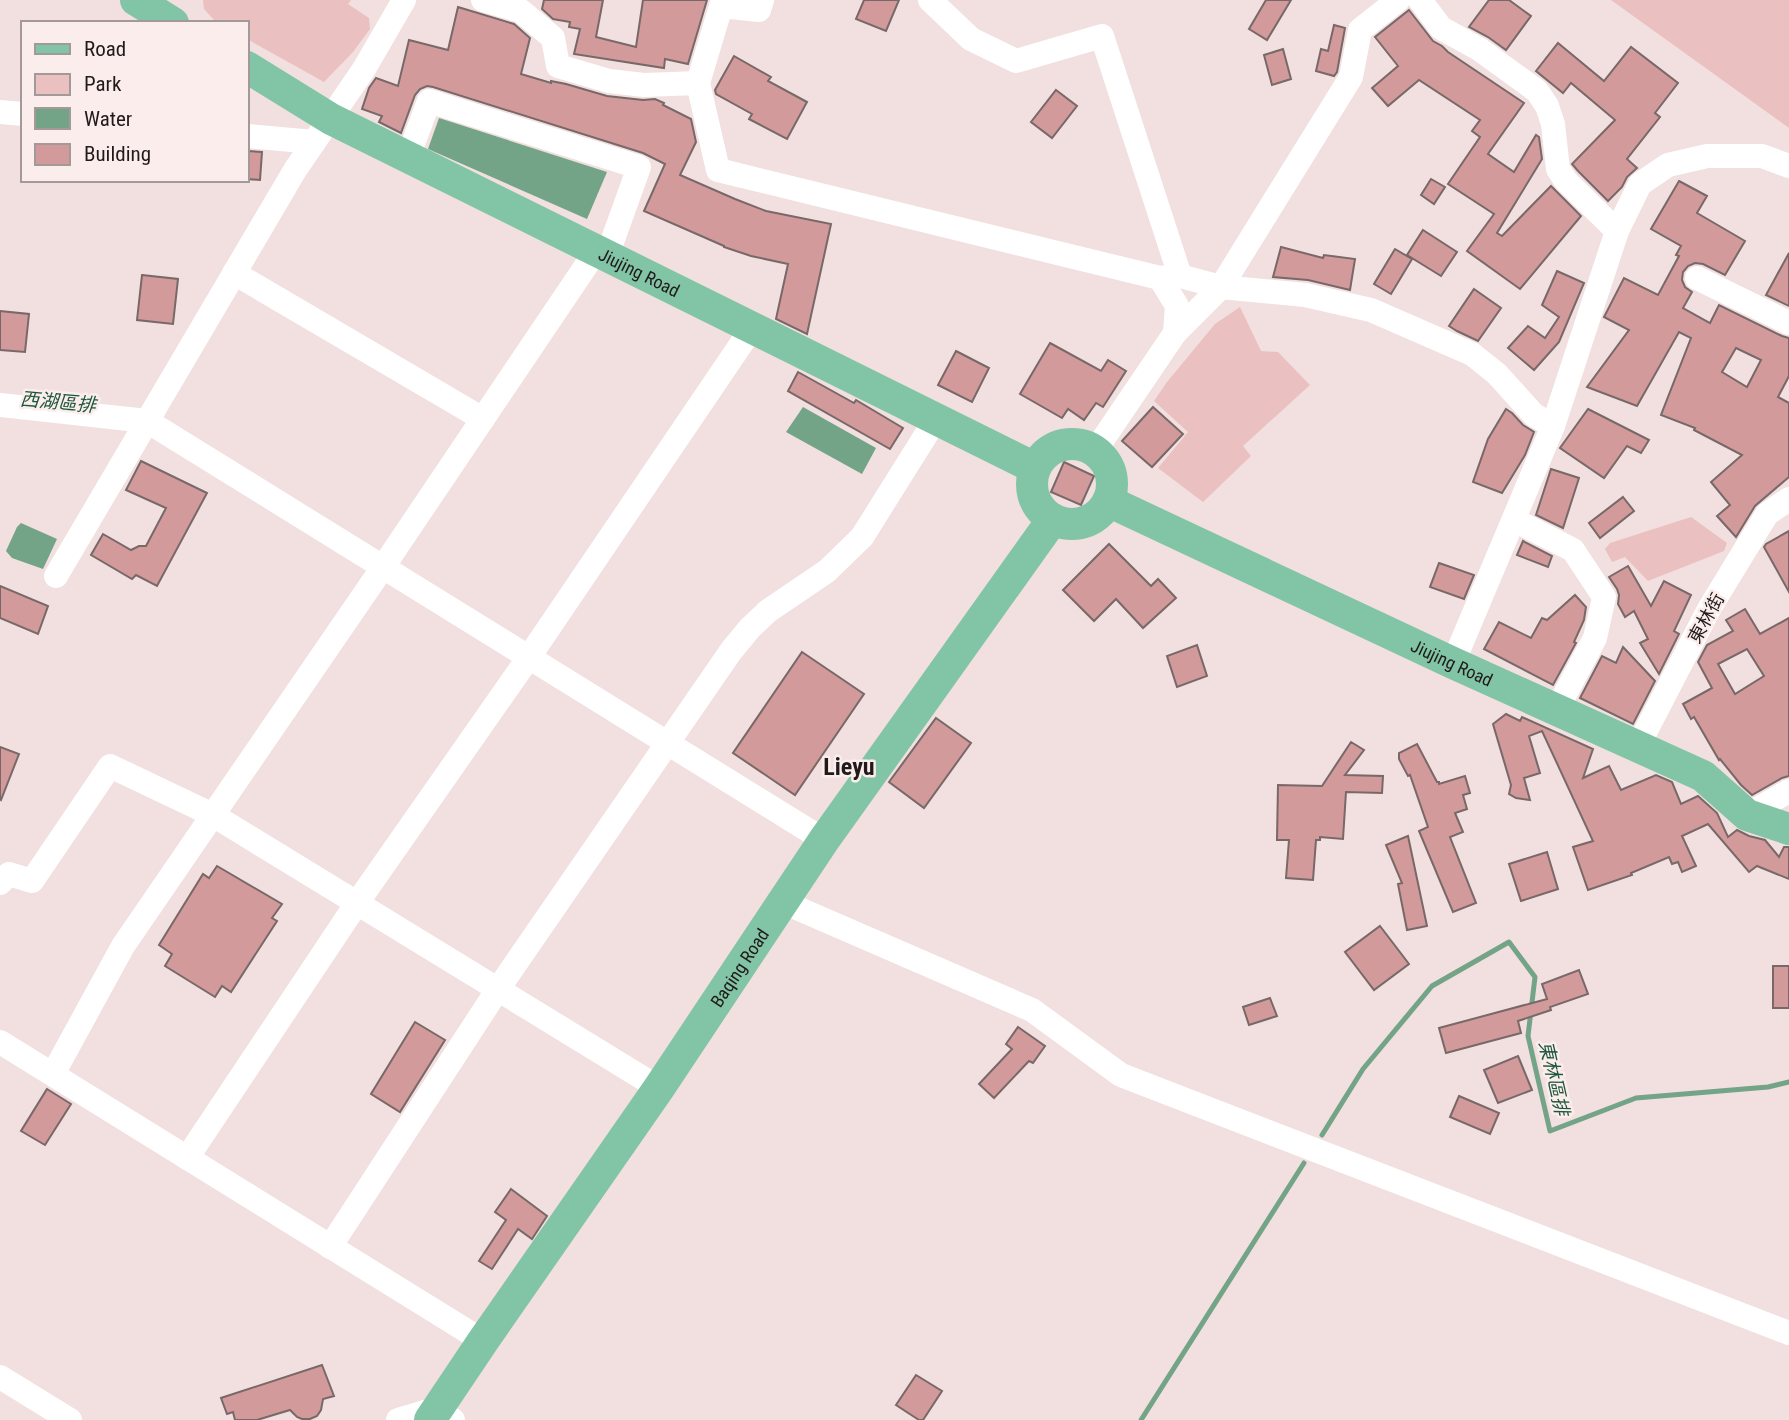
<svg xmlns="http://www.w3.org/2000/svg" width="1789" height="1420" viewBox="0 0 1789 1420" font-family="'Roboto Condensed','Noto Sans TC',sans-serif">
	<rect width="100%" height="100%" fill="#f2dfdf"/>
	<!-- green -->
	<g fill="#ebc0c1">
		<polygon points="203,0 351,0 348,4 369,18 370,29 353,52 324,82 247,39 247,23 215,21 204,9"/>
		<polygon points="1611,0 1789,0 1789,128"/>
		<polygon points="1240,307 1261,351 1278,352 1310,385 1243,446 1251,456 1203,502 1158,468 1188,432 1154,401 1167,382 1215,324"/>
		<polygon points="1691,517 1727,543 1724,551 1648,581 1625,557 1612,562 1605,549 1610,543"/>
	</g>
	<!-- water -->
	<g fill="#73a487">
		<polygon points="439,118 607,172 587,219 428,149"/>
		<polygon points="803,407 876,448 862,474 786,432"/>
		<polygon points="21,523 57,539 43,569 12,558 6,551 17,527"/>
	</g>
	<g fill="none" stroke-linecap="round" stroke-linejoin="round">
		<!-- stream -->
		<g stroke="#73a487" stroke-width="5">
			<polyline points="1322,1135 1363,1069 1432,986 1509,942 1535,977 1528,1036 1550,1131 1636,1098 1768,1087 1789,1082"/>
			<polyline points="1141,1420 1304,1163"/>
		</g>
	</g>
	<!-- building -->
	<g fill="#d29a9b" stroke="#786868" stroke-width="2" fill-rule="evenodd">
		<polygon points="544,0 603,0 596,37 636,47 643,0 707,0 688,64 665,59 664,68 574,54 580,29 569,27 570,22 553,19 542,9"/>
		<polygon points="864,0 899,0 886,31 856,19"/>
		<polygon points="1266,0 1291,0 1267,40 1249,29"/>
		<polygon points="1489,0 1509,0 1531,16 1506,50 1488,37 1469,27"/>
		<polygon points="458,7 514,24 530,38 521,74 551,83 551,81 566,84 607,96 643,100 655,99 664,103 663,105 691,119 696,142 680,175 735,199 766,211 831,224 807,334 776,319 788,264 751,256 724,247 724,246 644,211 665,164 643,153 433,87 427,86 420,89 415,95 401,133 379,122 382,116 362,109 369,88 376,78 398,86 409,40 448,50"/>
		<polygon points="1409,10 1433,41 1442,46 1448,52 1524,103 1488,154 1514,172 1536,135 1539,137 1542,159 1497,233 1502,236 1551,186 1581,216 1520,289 1467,251 1494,214 1448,184 1480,137 1472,131 1480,120 1419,80 1388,106 1372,88 1398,66 1375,37"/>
		<polygon points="1334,25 1345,28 1337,72 1334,76 1316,71 1321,49 1328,51"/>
		<polygon points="1558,43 1604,81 1631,47 1678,83 1655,113 1660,117 1627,159 1637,168 1627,177 1622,187 1608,201 1578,171 1572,164 1615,120 1571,83 1563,93 1536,71"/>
		<polygon points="1283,49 1291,79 1272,85 1264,55"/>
		<polygon points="734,56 771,77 768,81 807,102 787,139 749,119 752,114 716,94 715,90"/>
		<polygon points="1056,90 1077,106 1052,138 1031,122"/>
		<polygon points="247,151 262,152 260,180 247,179"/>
		<polygon points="1431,179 1445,187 1434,204 1421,195"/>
		<path d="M1679 181 1707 196 1697 213 1745 241 1725 275 1703 264 1695 263 1688 266 1683 272 1682 280 1685 287 1692 292 1683 308 1710 323 1719 305 1782 336 1789 338V376L1778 397 1789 403V477L1755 506 1736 537 1717 516 1730 505 1711 482 1742 455 1694 430 1695 428 1661 415 1691 338 1679 332 1637 406 1587 387 1629 330 1604 317 1624 278 1658 295 1679 256 1676 255 1681 246 1651 229ZM1736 348 1761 360 1747 387 1722 372Z"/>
		<polygon points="1423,230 1457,252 1441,276 1407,255"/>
		<polygon points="1281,247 1323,258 1324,255 1355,259 1350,290 1308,280 1273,277"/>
		<polygon points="1395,249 1412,259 1391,294 1374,284"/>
		<polygon points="1789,253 1789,306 1766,295"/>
		<polygon points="1557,271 1584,283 1559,342 1534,370 1508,348 1528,326 1545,338 1559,317 1542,305"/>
		<polygon points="142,275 178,279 173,324 137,320"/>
		<polygon points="1474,289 1501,308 1478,341 1457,331 1449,326"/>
		<polygon points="0,311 29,314 25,352 0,350"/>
		<polygon points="1050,343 1101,371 1108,360 1126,371 1103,407 1096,403 1084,420 1068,409 1062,418 1020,394"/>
		<polygon points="956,351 989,368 972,402 938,385"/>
		<polygon points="798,372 854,403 856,400 903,428 890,449 788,391"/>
		<polygon points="1153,407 1183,434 1152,467 1122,441"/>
		<polygon points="1506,409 1512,413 1523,425 1534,432 1525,455 1502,493 1473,482 1488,439"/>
		<polygon points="1588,409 1649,440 1641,453 1627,446 1604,478 1560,448"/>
		<polygon points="141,461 207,493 157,586 136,575 132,579 91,555 103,534 131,550 139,546 146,546 166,508 126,490"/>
		<polygon points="1064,462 1094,476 1081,505 1051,492"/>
		<polygon points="1551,469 1579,478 1563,528 1536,515"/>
		<polygon points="1623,497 1634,511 1600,538 1589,523"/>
		<polygon points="1789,531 1789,592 1764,547 1766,544"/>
		<polygon points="1523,541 1552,556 1548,567 1517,555"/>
		<polygon points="1109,544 1151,586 1158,579 1176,598 1143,628 1116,599 1094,621 1063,590"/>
		<polygon points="1439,563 1474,575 1464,599 1430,587"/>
		<polygon points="1628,566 1651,606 1664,581 1691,595 1674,631 1679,634 1659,674 1640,643 1648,639 1634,611 1625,617 1618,604 1619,595 1617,589 1609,577"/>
		<polygon points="0,586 48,606 38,634 0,618"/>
		<polygon points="1575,595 1586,607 1584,620 1574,642 1576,643 1553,685 1484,649 1499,622 1531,638 1542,618 1547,620"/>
		<path d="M1745 609 1760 634 1789 618V776L1782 778 1752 795 1741 785 1720 759 1719 760 1694 717 1691 719 1683 704 1712 688 1698 662 1707 645 1733 631 1726 620ZM1747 649 1764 676 1735 694 1718 664Z"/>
		<polygon points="1197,645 1207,676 1177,687 1167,656"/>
		<polygon points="1623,647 1655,681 1633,724 1580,698 1602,656 1616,663"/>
		<polygon points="802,652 864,694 795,795 733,753"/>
		<polygon points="1506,714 1520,721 1522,717 1593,749 1583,778 1609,766 1621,790 1656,775 1672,782 1681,804 1698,796 1717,813 1728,837 1737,830 1749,836 1765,840 1779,857 1784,847 1789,847 1789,879 1757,866 1749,872 1708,824 1682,836 1696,866 1682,872 1678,862 1672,864 1669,857 1631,873 1632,875 1588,890 1573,847 1593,841 1542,731 1529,736 1540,773 1524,778 1530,800 1516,798 1509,794 1511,785 1493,724"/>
		<polygon points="936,718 971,743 924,808 889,782"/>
		<polygon points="1351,742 1364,750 1345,775 1383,776 1382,793 1346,792 1343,839 1320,837 1320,840 1316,840 1313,880 1286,878 1289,840 1277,840 1278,785 1322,786"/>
		<polygon points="1417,744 1437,782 1439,782 1439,784 1465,776 1470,793 1463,795 1467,809 1455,813 1463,832 1450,837 1476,903 1453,912 1419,831 1428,827 1410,775 1408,776 1399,759 1399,753"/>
		<polygon points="0,747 19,754 1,800 0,799"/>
		<polygon points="1408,836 1427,926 1407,930 1398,884 1402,883 1386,845"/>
		<polygon points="1547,852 1558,889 1521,901 1509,864"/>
		<polygon points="217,866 282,904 272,918 277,921 231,992 222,986 215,997 165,966 172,954 159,945 203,874 209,878"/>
		<polygon points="1380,926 1409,964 1374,990 1345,952"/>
		<rect x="1773" y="966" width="16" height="42"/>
		<polygon points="1579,970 1588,994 1550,1007 1551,1010 1518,1021 1521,1033 1446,1053 1439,1028 1547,999 1542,984"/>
		<polygon points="1270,998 1277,1016 1249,1025 1243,1007"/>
		<polygon points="415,1022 445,1040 400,1112 371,1094"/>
		<polygon points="1018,1027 1045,1046 1033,1063 1029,1061 994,1098 979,1084 1012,1049 1006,1044"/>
		<polygon points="1518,1056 1532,1090 1498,1103 1484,1070"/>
		<polygon points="47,1089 71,1104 45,1145 21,1131"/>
		<polygon points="1459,1096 1499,1113 1490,1134 1450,1117"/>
		<polygon points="511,1189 547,1216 532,1239 518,1229 492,1269 479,1261 506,1220 495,1212"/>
		<polygon points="322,1365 334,1396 323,1399 321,1410 317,1416 310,1419 302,1419 297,1417 290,1410 257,1420 235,1420 233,1412 227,1414 221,1398"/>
		<polygon points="916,1375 942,1391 923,1420 919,1420 896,1405"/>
	</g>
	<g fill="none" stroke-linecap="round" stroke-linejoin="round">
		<!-- minor -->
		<g stroke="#fff" stroke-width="24">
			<polyline points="483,0 521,11 553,38 558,66 609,81 644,85 698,83"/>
			<polyline points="762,0 759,10 721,6 698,83 718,170 1160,278 1180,276 1221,287 1351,77 1360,30 1398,0"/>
			<polyline points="930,0 971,39 1016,61 1102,36 1180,276"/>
			<polyline points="1420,0 1441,28 1479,49 1537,91 1547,106 1553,124 1558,169 1566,181 1617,231"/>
			<polyline points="0,112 23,114"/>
			<polyline points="247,136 314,142"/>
			<polyline points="408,157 429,101 639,167 607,256"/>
			<polyline points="234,273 483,419"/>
			<polyline points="1160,278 1177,306 1175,333"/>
			<polyline points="1697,278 1789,323"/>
			<polyline points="0,405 147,421 824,840"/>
			<polyline points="1095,451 1175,333 1221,287 1305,295 1371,310 1472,354 1497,374 1534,415 1553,426"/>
			<polyline points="1514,520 1573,550 1604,597 1595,638 1556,711"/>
			<polyline points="56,576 295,170 364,69 404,0"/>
			<polyline points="1453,663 1553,426 1617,231 1640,184 1668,165 1707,156 1762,156 1789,166"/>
			<polyline points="1637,748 1709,609 1767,514 1789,499"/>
			<polyline points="1747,815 1789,791"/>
			<polyline points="0,883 9,874 32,881 110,766 213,815 659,1088"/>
			<polyline points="783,902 1032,1010 1121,1075 1789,1333"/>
			<polyline points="0,1042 483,1341"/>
			<polyline points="53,1074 123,946 383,567 596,251"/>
			<polyline points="187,1158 357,903 529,657 752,328"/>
			<polyline points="330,1247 498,989 731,651 750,628 768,611 827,571 862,537 936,419"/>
			<polyline points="0,1377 70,1420"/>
			<polyline points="398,1420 438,1408 453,1420"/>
		</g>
		<!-- major -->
		<g stroke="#82c5a6" stroke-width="32">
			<polyline points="136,0 173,23"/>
			<path id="s1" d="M247 67 331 119 1035 468"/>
			<circle cx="1072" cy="484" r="40"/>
			<path id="s2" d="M1108 501 1453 663 1703 776 1747 815 1789 829"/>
			<path id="s3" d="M430 1420 483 1341 659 1088 824 840 1053 519"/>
		</g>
	</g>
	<g text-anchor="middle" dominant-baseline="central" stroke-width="5" stroke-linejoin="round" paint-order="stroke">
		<!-- street labels -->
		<g font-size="18" fill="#211a1a" stroke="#fceded">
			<text stroke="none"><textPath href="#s1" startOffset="443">Jiujing Road</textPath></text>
			<text transform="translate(1706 618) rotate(-61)">東林街</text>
			<text stroke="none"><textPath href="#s2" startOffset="380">Jiujing Road</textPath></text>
			<text stroke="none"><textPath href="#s3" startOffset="548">Baqing Road</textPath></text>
		</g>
		<!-- water labels -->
		<g font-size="19" font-style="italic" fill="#1c573a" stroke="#fceded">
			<text transform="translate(58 402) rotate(5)">西湖區排</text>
			<text transform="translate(1554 1078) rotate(77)">東林區排</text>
		</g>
		<!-- district labels -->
		<g font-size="24" font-weight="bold" fill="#211a1a" stroke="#fceded">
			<text x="849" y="767">Lieyu</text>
		</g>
	</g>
	<!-- legend -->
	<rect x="21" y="21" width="228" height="161" fill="#fceded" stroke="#a49999" stroke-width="2"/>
	<rect x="35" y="44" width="35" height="10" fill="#82c5a6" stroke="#a49999" stroke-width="2"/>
	<text x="84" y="56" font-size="21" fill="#211a1a">Road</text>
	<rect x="35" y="74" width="35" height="21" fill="#ebc0c1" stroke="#a49999" stroke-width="2"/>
	<text x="84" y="91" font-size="21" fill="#211a1a">Park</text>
	<rect x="35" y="108" width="35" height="21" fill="#73a487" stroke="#a49999" stroke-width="2"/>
	<text x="84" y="126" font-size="21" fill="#211a1a">Water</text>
	<rect x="35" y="144" width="35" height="21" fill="#d29a9b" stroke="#a49999" stroke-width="2"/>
	<text x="84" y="161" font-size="21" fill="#211a1a">Building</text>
</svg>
